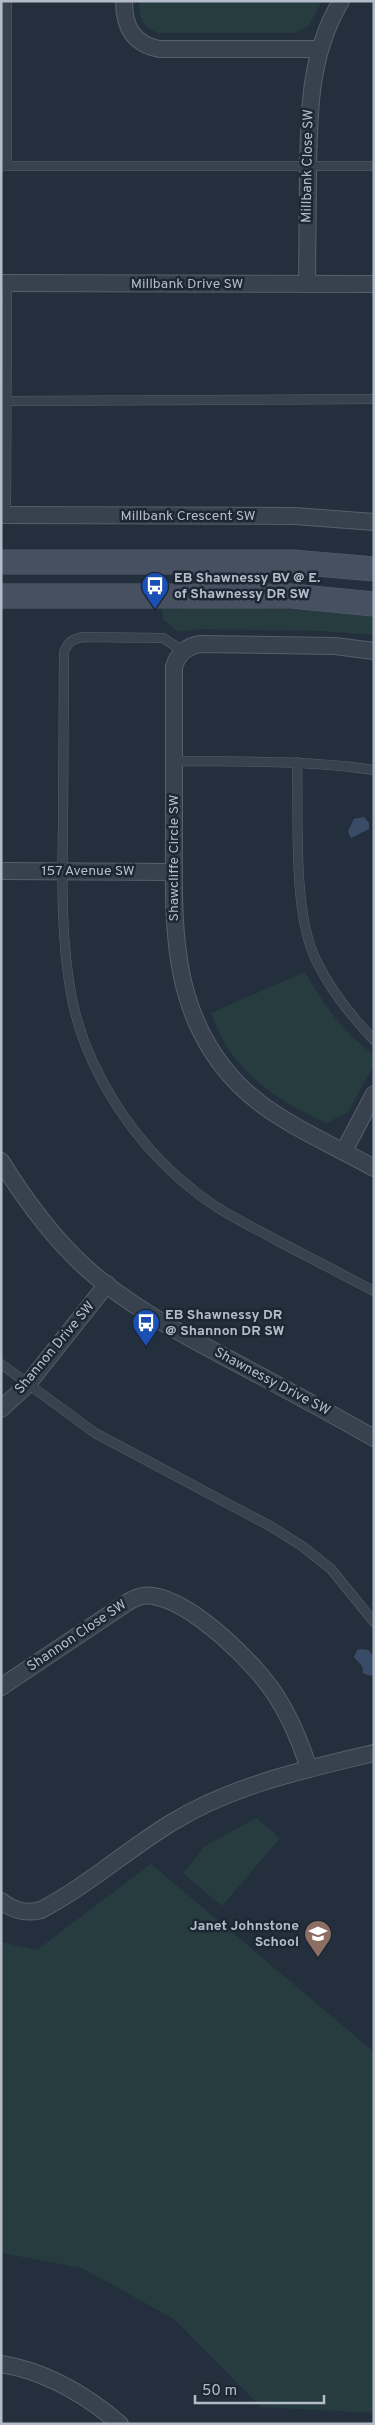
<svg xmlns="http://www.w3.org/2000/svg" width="375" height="2425" viewBox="0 0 375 2425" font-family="Overpass,sans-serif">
	<rect width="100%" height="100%" fill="#242f3e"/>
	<!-- green -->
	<g fill="#263c3f">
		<path d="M139 1H322L309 26 294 33H158C142 27 139 17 139 1Z"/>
		<polygon points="228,608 320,610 374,615 374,635 320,631 200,629 179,632 163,620 162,609"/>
		<path d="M305 972C322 1002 344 1035 374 1054V1065L348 1112 327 1123C288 1107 245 1079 224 1042 219 1033 215 1023 211 1013Z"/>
		<polygon points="256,1818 280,1838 222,1906 183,1873 205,1846"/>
		<polygon points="151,1864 374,2052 374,2413 261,2407 174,2319 82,2268 1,2253 1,1942 37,1950"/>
	</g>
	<!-- water -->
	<g fill="#394c67">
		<polygon points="364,817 369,823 369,829 351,838 348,831 354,819"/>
		<polygon points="361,1649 368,1650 374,1656 374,1675 371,1676 363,1673 362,1666 354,1657 357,1650"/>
	</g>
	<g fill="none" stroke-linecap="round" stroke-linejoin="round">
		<defs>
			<g id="lane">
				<polyline points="1,166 374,166"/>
				<polyline points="7,166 7,1"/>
				<polyline points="8,401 374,399"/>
				<polyline points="6,515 7,283"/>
				<path d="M183 651 163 638 83 637C72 639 68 642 64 652 64 710 63 768 63 826 62 883 61 942 72 999 87 1072 134 1143 192 1189 217 1210 247 1224 276 1240 309 1257 341 1274 374 1291"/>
				<path d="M174 761C241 762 308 760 374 770"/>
				<path d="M297 762C299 817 292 911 316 960 330 989 351 1016 374 1040"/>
				<polyline points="1,1364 95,1433 270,1526 302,1546 331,1569 374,1622"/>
			</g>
			<g id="street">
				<path d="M124 1C124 27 133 44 159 49H320"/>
				<polyline points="1,283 374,284"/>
				<path d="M307 284C307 247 308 210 308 172 309 112 309 55 341 1"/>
				<polyline points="1,515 295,516 374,522"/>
				<path d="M374 651 335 646 201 644C187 646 178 653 174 667 174 720 174 773 174 826 174 920 167 1012 239 1085 276 1122 328 1142 374 1168"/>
				<polyline points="1,871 174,872"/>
				<polyline points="344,1151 374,1094"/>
				<path d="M1 1161C25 1200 52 1237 86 1268 128 1305 178 1332 227 1358 276 1384 325 1410 374 1438"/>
				<polyline points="1,1409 27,1385 107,1284"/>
				<path d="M1 1687 128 1602C136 1597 144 1594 153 1596 193 1602 258 1665 278 1699 292 1721 301 1744 309 1769"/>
				<path d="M1 1901C14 1911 26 1914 41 1910 87 1886 127 1850 171 1823 233 1785 303 1770 374 1753"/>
				<path d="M1 2364C45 2371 86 2395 120 2424"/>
			</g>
			<g id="secondary">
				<polyline points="1,562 293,562 374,569"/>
				<polyline points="1,596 292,596 374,604"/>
			</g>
		</defs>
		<!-- lane casing -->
		<use href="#lane" stroke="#565f6c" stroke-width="10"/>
		<!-- street casing -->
		<use href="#street" stroke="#565f6c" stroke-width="18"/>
		<!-- secondary casing -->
		<use href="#secondary" stroke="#565f6c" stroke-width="25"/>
		<!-- lane -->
		<use href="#lane" stroke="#38414e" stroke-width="9"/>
		<!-- street -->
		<use href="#street" stroke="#38414e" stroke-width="16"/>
		<!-- secondary -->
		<use href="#secondary" stroke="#465061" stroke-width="24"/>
	</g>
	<!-- icons -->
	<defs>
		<symbol id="bus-pin" viewBox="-11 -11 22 30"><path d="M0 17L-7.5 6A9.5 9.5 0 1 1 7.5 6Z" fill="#1a4fb4" stroke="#1d2633"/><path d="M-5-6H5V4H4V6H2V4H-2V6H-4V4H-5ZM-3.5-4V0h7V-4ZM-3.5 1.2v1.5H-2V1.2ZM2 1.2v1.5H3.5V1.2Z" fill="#fff"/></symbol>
		<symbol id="school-pin" viewBox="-11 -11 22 30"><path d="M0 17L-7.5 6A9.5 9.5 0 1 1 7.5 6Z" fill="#8d6e63" stroke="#1d2633"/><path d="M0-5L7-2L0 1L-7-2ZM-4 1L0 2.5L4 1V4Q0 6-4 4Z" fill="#fff"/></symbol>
	</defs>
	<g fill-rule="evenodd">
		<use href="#bus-pin" x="139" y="570" width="32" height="43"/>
		<use href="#bus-pin" x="130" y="1307" width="32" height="43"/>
		<use href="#school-pin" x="302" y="1918" width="32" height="43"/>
	</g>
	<g text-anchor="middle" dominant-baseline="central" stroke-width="5" stroke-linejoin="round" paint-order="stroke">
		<!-- street labels -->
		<g font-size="14" fill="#b4bcc9" stroke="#1d2633">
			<text transform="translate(308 166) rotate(-89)">Millbank Close SW</text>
			<text x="187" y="284">Millbank Drive SW</text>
			<text x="188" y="516">Millbank Crescent SW</text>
			<text transform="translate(174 858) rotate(-90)">Shawcliffe Circle SW</text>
			<text x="88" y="871">157 Avenue SW</text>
			<text transform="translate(55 1348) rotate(-50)">Shannon Drive SW</text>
			<text transform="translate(272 1382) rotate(28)">Shawnessy Drive SW</text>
			<text transform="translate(77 1636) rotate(-34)">Shannon Close SW</text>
		</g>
		<!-- poi labels -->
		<g font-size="14" font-weight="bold" fill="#b4bcc9" stroke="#1d2633" text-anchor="start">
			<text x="174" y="578">EB Shawnessy BV @ E.<tspan x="174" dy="16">of Shawnessy DR SW</tspan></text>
			<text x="165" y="1315">EB Shawnessy DR<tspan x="165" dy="16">@ Shannon DR SW</tspan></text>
			<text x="299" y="1926" text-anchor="end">Janet Johnstone<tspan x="299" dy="16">School</tspan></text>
		</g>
	</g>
	<!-- border -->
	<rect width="375" height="2425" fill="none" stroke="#b4bcc9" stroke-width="5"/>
	<!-- scale -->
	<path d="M195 2395v8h129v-8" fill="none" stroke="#b4bcc9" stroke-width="2.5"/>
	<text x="202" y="2395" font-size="15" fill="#b4bcc9" stroke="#1d2633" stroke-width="4" paint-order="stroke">50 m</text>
</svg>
